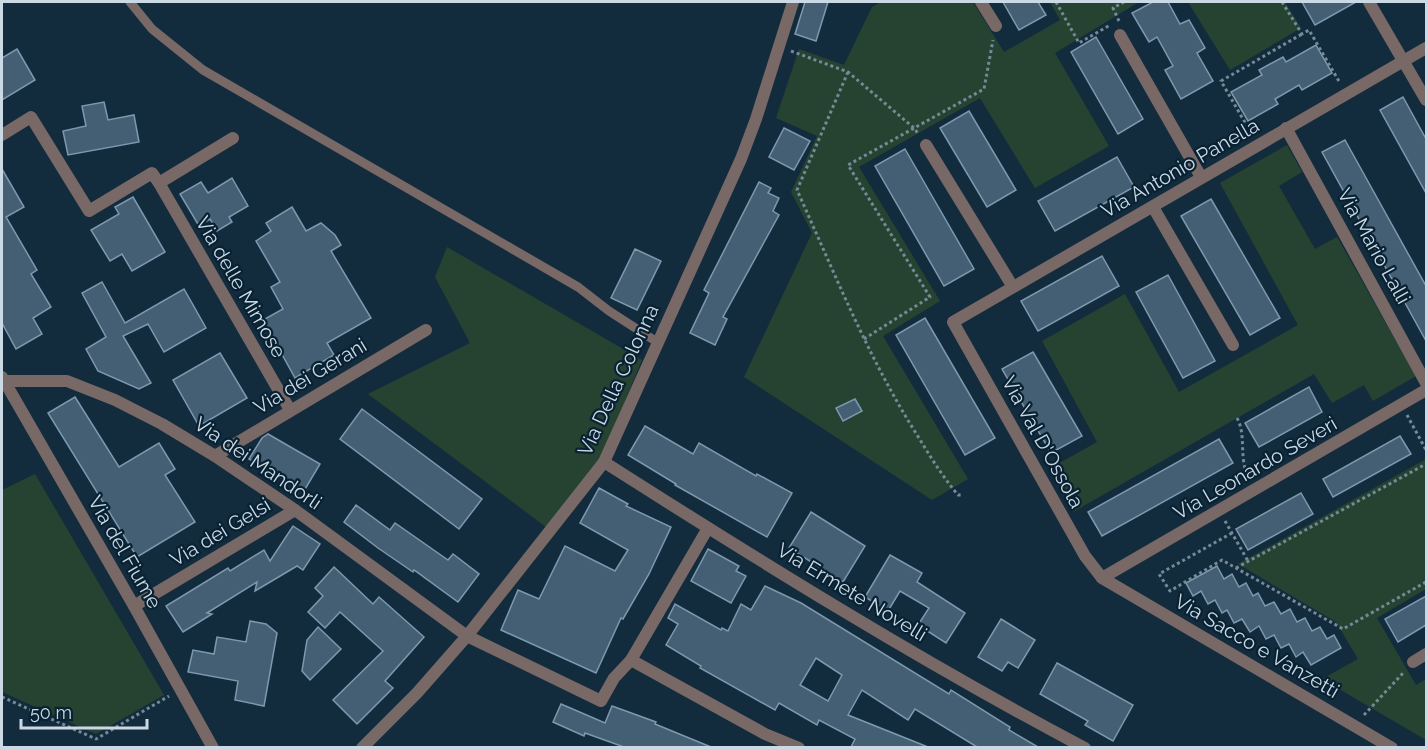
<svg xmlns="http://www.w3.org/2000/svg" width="1428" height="749" viewBox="0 0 1428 749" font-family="Raleway,sans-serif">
	<rect width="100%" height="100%" fill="#132c3d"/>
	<!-- green -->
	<g fill="#264332">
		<polygon points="881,2 973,2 1004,52 1060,20 1050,2 1139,2 1055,53 1109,146 1035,188 980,98 859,167 940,301 883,336 968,479 932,500 744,377 812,233 791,192 817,136 776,118 799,49 844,65 872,7"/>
		<polygon points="1188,2 1285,2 1301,28 1230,70"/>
		<polygon points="1287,145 1302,172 1279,186 1315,249 1337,237 1416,376 1373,401 1364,385 1332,403 1314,374 1073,512 1049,469 1097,442 1042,341 1125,294 1179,392 1298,325 1220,183"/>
		<polygon points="447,247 642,360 600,460 546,527 368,394 470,343 435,277"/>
		<polygon points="1426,459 1426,589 1377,618 1416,685 1426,679 1426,740 1322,679 1358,659 1336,622 1238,564"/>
		<polygon points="35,474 164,695 96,734 2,692 2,490"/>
	</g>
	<!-- building -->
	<g fill="#445f73" stroke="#7d99af" stroke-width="1.5" fill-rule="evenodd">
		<polygon points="805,2 828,2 816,41 795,34"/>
		<polygon points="1003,2 1038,2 1046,15 1019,30"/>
		<polygon points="1153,2 1168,2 1180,24 1189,20 1205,48 1197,53 1213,81 1181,99 1165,70 1173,66 1157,37 1149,42 1132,13"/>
		<polygon points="1302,2 1356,2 1315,25"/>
		<polygon points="1096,37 1143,119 1118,134 1071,52"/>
		<polygon points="1316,45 1332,73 1302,90 1299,85 1275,99 1278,104 1248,121 1231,92 1262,75 1259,70 1283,57 1286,62"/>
		<polygon points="17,49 35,80 2,100 2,58"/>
		<polygon points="1403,97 1426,139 1426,193 1380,110"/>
		<polygon points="104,102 108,120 134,115 139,142 68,155 63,131 86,126 82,106"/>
		<polygon points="969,111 1016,190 987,207 940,128"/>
		<polygon points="784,128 810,141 794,170 769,157"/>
		<polygon points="1345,140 1426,286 1426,341 1322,152"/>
		<polygon points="905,149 974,269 944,286 875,166"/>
		<polygon points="1117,157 1134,187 1055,231 1038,201"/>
		<polygon points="2,169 24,207 6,217 37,270 31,274 51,307 33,318 42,334 16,349 2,323"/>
		<polygon points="232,178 248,206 229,217 232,222 217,231 210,219 199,226 180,194 201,182 208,193"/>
		<polygon points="759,182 771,188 768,193 779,198 773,211 779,215 723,317 727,319 715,345 690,333 709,293 704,290"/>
		<polygon points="133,197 165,252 132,271 122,254 110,261 91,230 119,214 115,207"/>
		<polygon points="1211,199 1280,318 1250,335 1181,216"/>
		<polygon points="292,207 306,231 321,223 335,235 341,245 331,251 371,318 327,343 334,355 295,378 263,320 283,309 271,287 280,282 256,241 271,231 266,223"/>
		<polygon points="635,249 661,261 637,310 611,298"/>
		<polygon points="1102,256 1119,286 1038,331 1021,301"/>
		<polygon points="1168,275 1215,361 1183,378 1136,292"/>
		<polygon points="102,282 125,323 184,289 206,328 164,352 148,324 123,336 151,383 139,389 98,371 86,349 106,337 82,293"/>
		<polygon points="925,318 995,438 965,455 896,335"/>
		<polygon points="1033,352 1082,436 1051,453 1002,369"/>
		<polygon points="220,353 247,398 199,426 173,380"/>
		<polygon points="1309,387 1322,412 1259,447 1245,423"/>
		<polygon points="75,397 119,467 159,443 175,469 165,475 195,522 137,557 48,413"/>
		<polygon points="855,399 862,411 843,421 836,408"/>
		<polygon points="362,409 482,499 459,529 340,439"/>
		<polygon points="645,426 693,454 699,443 756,476 757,474 792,493 767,537 675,485 676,484 628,455"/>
		<polygon points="268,434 320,464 304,491 249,459 262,438"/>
		<polygon points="1400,436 1411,454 1333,497 1323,479"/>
		<polygon points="1219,439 1233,463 1102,536 1088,512"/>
		<polygon points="599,488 628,504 626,506 671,527 649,574 623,619 621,618 596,673 501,630 518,590 539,599 565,546 615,571 628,550 580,523"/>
		<polygon points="1301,493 1313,514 1248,550 1236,529"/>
		<polygon points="356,505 390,530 395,523 448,560 453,554 479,574 458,602 414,570 413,572 378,548 344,522"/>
		<polygon points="811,512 865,546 843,582 789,548"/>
		<polygon points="293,526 320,544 303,570 297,566 255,591 257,582 207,613 212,614 183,632 166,606 228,568 230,571 264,550 270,561"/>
		<polygon points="708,549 739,566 736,571 746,576 731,603 691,581"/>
		<polygon points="890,555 922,573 917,582 965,613 946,643 918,625 929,608 900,591 888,611 865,597"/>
		<polygon points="1217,566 1224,579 1232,574 1239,587 1246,583 1253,596 1258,593 1265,606 1274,602 1281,614 1290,609 1297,622 1305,618 1312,631 1320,627 1327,639 1334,635 1341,648 1311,665 1303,652 1296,657 1289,644 1281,648 1274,635 1266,639 1259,626 1250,632 1242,619 1234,623 1227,610 1222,613 1215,600 1208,604 1201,591 1193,596 1186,583"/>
		<polygon points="334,567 373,604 379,597 424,637 385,681 393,688 357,724 333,700 383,651 340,612 325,628 308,612 323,596 315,588"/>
		<path d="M765 586 801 603 949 694 951 690 1010 727 1009 730 1038 747H977L915 709 908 720 862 690 848 715 928 747H851L855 739 819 720 817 725 779 703 775 710 700 668 701 666 666 645 678 624 668 618 675 604 721 630 722 628 728 631 741 604 751 610ZM816 658 842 675 828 701 800 685Z"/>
		<polygon points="1426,596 1426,625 1398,642 1385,619"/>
		<polygon points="1001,619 1035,640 1018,668 1008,662 1002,671 978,657"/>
		<polygon points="250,621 266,624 277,633 264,706 235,700 238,681 188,672 193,650 214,654 217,637 246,642"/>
		<polygon points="318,627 341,649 310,680 302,671 307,640"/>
		<polygon points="1057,663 1133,705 1113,741 1085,725 1088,721 1040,694"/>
		<polygon points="561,704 605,723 612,706 656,722 655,724 711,747 624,747 585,733 584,736 553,722"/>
	</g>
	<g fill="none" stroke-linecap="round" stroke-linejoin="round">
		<!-- path -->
		<g stroke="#768997" stroke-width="3" stroke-dasharray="3 3" stroke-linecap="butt">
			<polyline points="1056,2 1079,43 1110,25"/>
			<polyline points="1282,2 1302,34 1309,30 1340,83"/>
			<polyline points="1119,21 1113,8 1124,2"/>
			<polyline points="791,51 848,72 914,128 919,135"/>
			<path d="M848 72 797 190C835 274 869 360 919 438 931 458 943 477 958 495H963"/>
			<polyline points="1251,133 1221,81 1302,34"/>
			<polyline points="864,339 930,297 848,165 984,89 993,40"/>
			<polyline points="1407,415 1426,450"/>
			<path d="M1237 418C1247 436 1238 459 1249 478"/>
			<polyline points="1225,521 1248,561"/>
			<polyline points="1232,533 1159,574 1170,591 1222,560 1343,629 1426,582"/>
			<polyline points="1236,568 1426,464"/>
			<polyline points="2,697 96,739 169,696"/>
			<polyline points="1364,715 1404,672"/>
		</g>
		<!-- service -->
		<polyline stroke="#786866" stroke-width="9" points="130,2 152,29 203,70 578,287 609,311 657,342"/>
		<!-- minor -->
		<g stroke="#786866" stroke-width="12">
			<polyline points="981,2 996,26"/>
			<polyline points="1369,2 1426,100"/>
			<polyline points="1120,35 1201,177"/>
			<polyline points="1286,128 1426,383"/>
			<polyline points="2,135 31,117 89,211 152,173 159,183 233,138"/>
			<polyline points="926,145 1013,287"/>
			<polyline points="159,183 290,410"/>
			<polyline points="1153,207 1233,345"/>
			<polyline points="4,381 67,381 115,400 162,424 215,456 295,510 467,636 601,701 614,678 631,660 708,528"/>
			<polyline points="215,456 426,330"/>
			<path d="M604 462C761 562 920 661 1085 748"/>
			<polyline points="1102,578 1426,390"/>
			<polyline points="134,606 295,510"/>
			<polyline points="631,660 765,734 799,748"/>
			<polyline points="1413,662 1426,654"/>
			<polyline points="362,748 417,693 467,636 604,462 741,159 756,119 793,2"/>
			<polyline points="1392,748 1102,578 1085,556 953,322 1426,48"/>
		</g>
		<!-- tertiary -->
		<polyline stroke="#786866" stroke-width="12" points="2,377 134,606 213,748"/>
	</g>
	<g text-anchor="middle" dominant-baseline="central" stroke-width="4.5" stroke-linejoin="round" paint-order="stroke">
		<!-- street labels -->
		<g font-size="20" fill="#cbd9e5" stroke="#082233">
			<text transform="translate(1180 168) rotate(-30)">Via Antonio Panella</text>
			<text transform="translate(1374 246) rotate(61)">Via Mario Lalli</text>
			<text transform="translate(241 287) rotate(60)">Via delle Mimose</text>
			<text transform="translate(310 376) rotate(-31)">Via dei Gerani</text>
			<text transform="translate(618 380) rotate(-65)">Via Della Colonna</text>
			<text transform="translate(1043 442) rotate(61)">Via Val D'Ossola</text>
			<text transform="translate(258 463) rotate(34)">Via dei Mandorli</text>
			<text transform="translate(1255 468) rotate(-30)">Via Leonardo Severi</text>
			<text transform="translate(220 532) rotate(-31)">Via dei Gelsi</text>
			<text transform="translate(125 552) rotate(60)">Via del Fiume</text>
			<text transform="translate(852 592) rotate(31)">Via Ermete Novelli</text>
			<text transform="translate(1257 646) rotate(30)">Via Sacco e Vanzetti</text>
		</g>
	</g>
	<!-- border -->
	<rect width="1428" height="749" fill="none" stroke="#cbd9e5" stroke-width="6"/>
	<!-- scale -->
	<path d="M21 719v9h126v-9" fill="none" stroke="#cbd9e5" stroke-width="3"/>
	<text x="30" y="719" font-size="18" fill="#cbd9e5" stroke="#082233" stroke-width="4.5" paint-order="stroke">50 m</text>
</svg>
